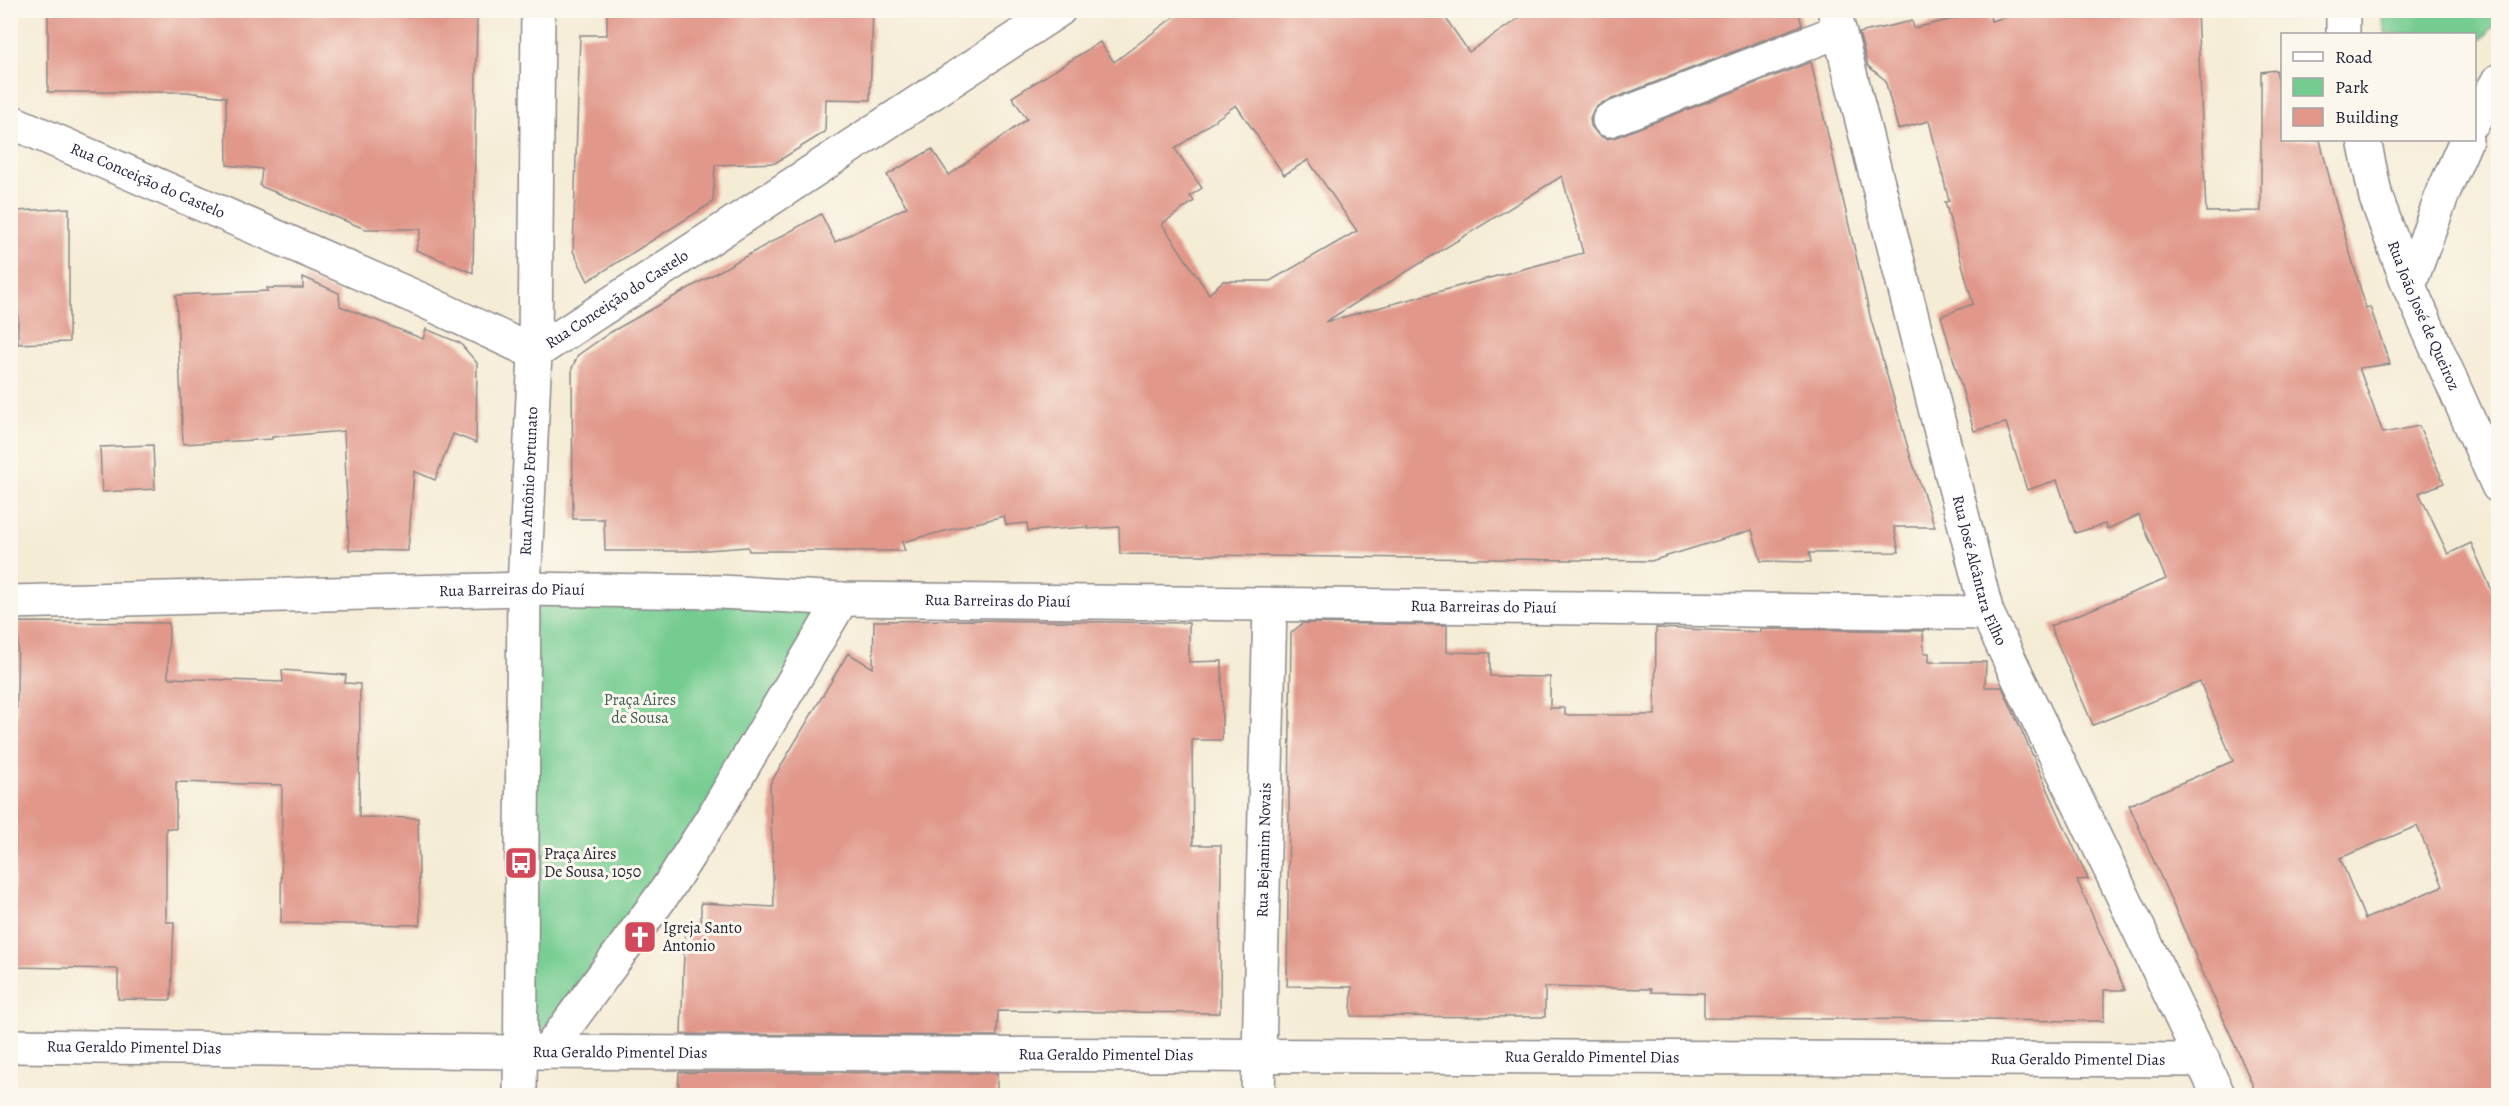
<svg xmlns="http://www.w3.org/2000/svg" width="2509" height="1106" viewBox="0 0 2509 1106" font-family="Alegreya,serif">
	<rect width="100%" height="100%" fill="#fbf7ec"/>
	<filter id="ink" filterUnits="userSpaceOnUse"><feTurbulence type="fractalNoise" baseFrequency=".0167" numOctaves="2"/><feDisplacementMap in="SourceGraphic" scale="12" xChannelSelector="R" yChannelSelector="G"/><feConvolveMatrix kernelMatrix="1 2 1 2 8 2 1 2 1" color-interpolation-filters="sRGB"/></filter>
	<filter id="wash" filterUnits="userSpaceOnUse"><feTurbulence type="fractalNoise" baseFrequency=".008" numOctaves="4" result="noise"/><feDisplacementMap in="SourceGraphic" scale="24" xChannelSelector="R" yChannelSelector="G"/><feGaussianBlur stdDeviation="1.35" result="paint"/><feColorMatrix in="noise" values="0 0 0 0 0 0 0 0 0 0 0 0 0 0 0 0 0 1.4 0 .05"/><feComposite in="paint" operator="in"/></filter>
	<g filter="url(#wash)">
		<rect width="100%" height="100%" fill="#f5ecd6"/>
		<!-- green -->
		<g fill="#75cc91" stroke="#4c7766" stroke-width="1.5">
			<polygon points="2380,11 2498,11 2498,21 2475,47 2474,34 2386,34"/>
			<polygon points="851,596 679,851 527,1051 529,597"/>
		</g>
		<g id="blocks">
			<!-- building -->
			<g fill="#e1988a" fill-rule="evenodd">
				<polygon points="48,10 477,10 473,273 416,250 421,229 365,229 260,186 262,169 227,165 226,97 187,92 48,92"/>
				<polygon points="607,10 873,10 870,100 826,99 825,132 775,163 715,165 713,202 588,281 573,251 580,35 607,35"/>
				<path d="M1183 10H1440L1469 52 1531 10H1798L1802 25 1602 103 1594 109 1590 118 1591 126 1598 135 1607 139 1616 137 1811 62 1871 320 1911 458 1935 527H1894L1899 552 1809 553 1811 562 1761 561 1752 530 1651 561 1120 554 1119 527 1088 529V527L1028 531 1027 523 1006 525 1004 516 902 542 905 551H749L748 547 693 551H605L604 519H573L572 368 578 355 611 332 821 214 835 242 907 207 887 175 932 149 949 175 1027 119 1012 97 1100 42 1114 62ZM1236 105 1284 175 1308 160 1357 231 1270 281H1223L1209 294 1162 224 1194 201 1190 196 1202 188 1175 149ZM1562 176 1583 253 1325 322Z"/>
				<path d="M2032 10H2197L2206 212 2261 211V72L2276 70 2283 99V140H2320L2337 208 2366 308 2370 307 2390 364 2359 368 2383 433 2419 426 2444 483 2419 493 2448 554 2471 543 2499 607V1095H2257L2129 805 2233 761 2200 682 2093 725 2050 626 2166 579 2139 515 2107 529 2105 524 2075 533 2057 480 2027 490 2006 423 1974 431 1941 316 1973 304 1945 202 1949 201 1929 121 1898 129 1885 80 1868 66 1859 33 1912 21 1914 28 1989 11 1991 21ZM2417 826 2443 886 2365 919 2340 858Z"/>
				<polygon points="69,208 69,342 18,344 17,211"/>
				<polygon points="303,277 339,293 340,306 423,339 426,329 460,343 477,363 476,443 453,434 435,480 414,471 408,551 349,550 344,431 272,437 272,439 183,444 176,295 268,291 267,288 303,288"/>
				<polygon points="153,445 155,489 102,492 100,447"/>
				<polygon points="973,620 1189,623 1189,662 1222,661 1222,740 1192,740 1193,845 1221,845 1220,1013 998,1011 997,1036 681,1034 685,924 701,925 701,903 774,907 770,784 848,653 873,668 874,621"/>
				<polygon points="18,622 169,623 168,678 283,682 282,670 346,675 345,683 360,684 359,817 418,818 420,925 281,923 282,785 176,782 176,829 166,828 166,922 174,922 171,1000 118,999 118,969 13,967"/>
				<polygon points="1303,623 1447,625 1447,652 1490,653 1490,676 1550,677 1550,708 1565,708 1565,715 1655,715 1656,628 1761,632 1761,629 1923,631 1924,653 1929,653 1929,662 1986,662 1985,687 2002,687 2088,879 2077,880 2125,990 2104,990 2104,1021 1704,1018 1704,993 1651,992 1651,989 1545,987 1545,1017 1351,1016 1352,987 1287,986 1291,633"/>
				<polygon points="679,1072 997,1073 997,1095 678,1095"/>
			</g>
		</g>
	</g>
	<g filter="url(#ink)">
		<use href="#blocks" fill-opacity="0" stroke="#8c8788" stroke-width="1.5"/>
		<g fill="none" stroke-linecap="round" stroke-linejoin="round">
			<defs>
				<g id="minor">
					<path id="s1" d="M1834 10 1987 613 2219 1096"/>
					<polyline points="2343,10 2343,34"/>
					<polyline points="1609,120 1839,31"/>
					<path id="s2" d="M10 121 422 300 535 353 1059 10"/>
					<polyline points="2474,121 2498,81"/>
					<path id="s3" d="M2364 140 2376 198 2409 286 2498 486"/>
					<polyline points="2409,286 2443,193 2466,140"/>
					<path id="s4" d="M10 602 524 589 721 592 842 599 1987 613"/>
					<path id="s5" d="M10 1046 521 1052 2203 1060"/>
					<polyline points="547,1052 667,889 716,812 842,599"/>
					<path id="s6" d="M520 1096 524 589 535 353 538 10"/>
					<path id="s7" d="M1258 1096 1270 605"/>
				</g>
			</defs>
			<!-- minor casing -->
			<use href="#minor" stroke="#8c8788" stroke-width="36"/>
			<!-- minor -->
			<use href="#minor" stroke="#fff" stroke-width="33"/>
		</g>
	</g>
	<!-- icons -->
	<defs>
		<symbol id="bus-square" viewBox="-11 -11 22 22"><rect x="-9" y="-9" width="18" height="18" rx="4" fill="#d1495b" stroke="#fbf7ec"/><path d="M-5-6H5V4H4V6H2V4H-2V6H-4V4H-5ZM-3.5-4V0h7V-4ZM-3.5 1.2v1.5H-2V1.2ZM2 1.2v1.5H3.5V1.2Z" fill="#fff"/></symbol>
		<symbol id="church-square" viewBox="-11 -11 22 22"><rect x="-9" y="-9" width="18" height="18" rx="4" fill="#d1495b" stroke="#fbf7ec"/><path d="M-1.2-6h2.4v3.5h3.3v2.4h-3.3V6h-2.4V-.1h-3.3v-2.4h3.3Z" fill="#fff"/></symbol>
	</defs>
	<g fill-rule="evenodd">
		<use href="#bus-square" x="502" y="844" width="38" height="38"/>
		<use href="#church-square" x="621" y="918" width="38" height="38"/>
	</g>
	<g text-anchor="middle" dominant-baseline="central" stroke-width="6" stroke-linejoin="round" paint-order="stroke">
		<!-- street labels -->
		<g font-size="16" fill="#22223b" stroke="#fbf7ec">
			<text stroke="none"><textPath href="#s2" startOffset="150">Rua Conceição do Castelo</textPath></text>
			<text stroke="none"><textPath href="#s2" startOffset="672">Rua Conceição do Castelo</textPath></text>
			<text stroke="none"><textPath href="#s3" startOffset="186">Rua João José de Queiroz</textPath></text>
			<text stroke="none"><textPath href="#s6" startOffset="615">Rua Antônio Fortunato</textPath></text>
			<text stroke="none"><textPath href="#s1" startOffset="579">Rua José Alcântara Filho</textPath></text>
			<text stroke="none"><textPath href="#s4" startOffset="502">Rua Barreiras do Piauí</textPath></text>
			<text stroke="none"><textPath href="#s4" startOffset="988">Rua Barreiras do Piauí</textPath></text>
			<text stroke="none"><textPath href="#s4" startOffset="1474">Rua Barreiras do Piauí</textPath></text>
			<text stroke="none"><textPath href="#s7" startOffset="246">Rua Bejamim Novais</textPath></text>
			<text stroke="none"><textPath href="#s5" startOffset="124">Rua Geraldo Pimentel Dias</textPath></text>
			<text stroke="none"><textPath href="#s5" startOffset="610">Rua Geraldo Pimentel Dias</textPath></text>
			<text stroke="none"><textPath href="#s5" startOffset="1096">Rua Geraldo Pimentel Dias</textPath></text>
			<text stroke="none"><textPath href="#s5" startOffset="1582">Rua Geraldo Pimentel Dias</textPath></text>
			<text stroke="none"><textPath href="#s5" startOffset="2068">Rua Geraldo Pimentel Dias</textPath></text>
		</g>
		<!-- park labels -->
		<g font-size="16" fill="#3f5e59" stroke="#fbf7ec">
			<text x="640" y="700">Praça Aires<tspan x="640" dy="18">de Sousa</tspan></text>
		</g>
		<!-- poi labels -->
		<g font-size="16" fill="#22223b" stroke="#fbf7ec" text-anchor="start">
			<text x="544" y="854">Praça Aires<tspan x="544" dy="18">De Sousa, 1050</tspan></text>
			<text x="663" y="928">Igreja Santo<tspan x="663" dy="18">Antonio</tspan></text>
		</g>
	</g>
	<!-- margin -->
	<rect width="2509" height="1106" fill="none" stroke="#fbf7ec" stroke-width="36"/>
	<!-- legend -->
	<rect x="2281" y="33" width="195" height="108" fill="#fbf7ec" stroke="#a4a2a5" stroke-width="1.5"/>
	<rect x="2293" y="52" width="30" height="9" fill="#ffffff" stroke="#a4a2a5" stroke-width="1.5"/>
	<text x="2335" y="63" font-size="18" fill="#22223b">Road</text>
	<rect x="2293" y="78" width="30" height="18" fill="#75cc91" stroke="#a4a2a5" stroke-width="1.5"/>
	<text x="2335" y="93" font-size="18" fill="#22223b">Park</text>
	<rect x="2293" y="108" width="30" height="18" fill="#e1988a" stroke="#a4a2a5" stroke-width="1.5"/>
	<text x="2335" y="123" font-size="18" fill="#22223b">Building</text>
</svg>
